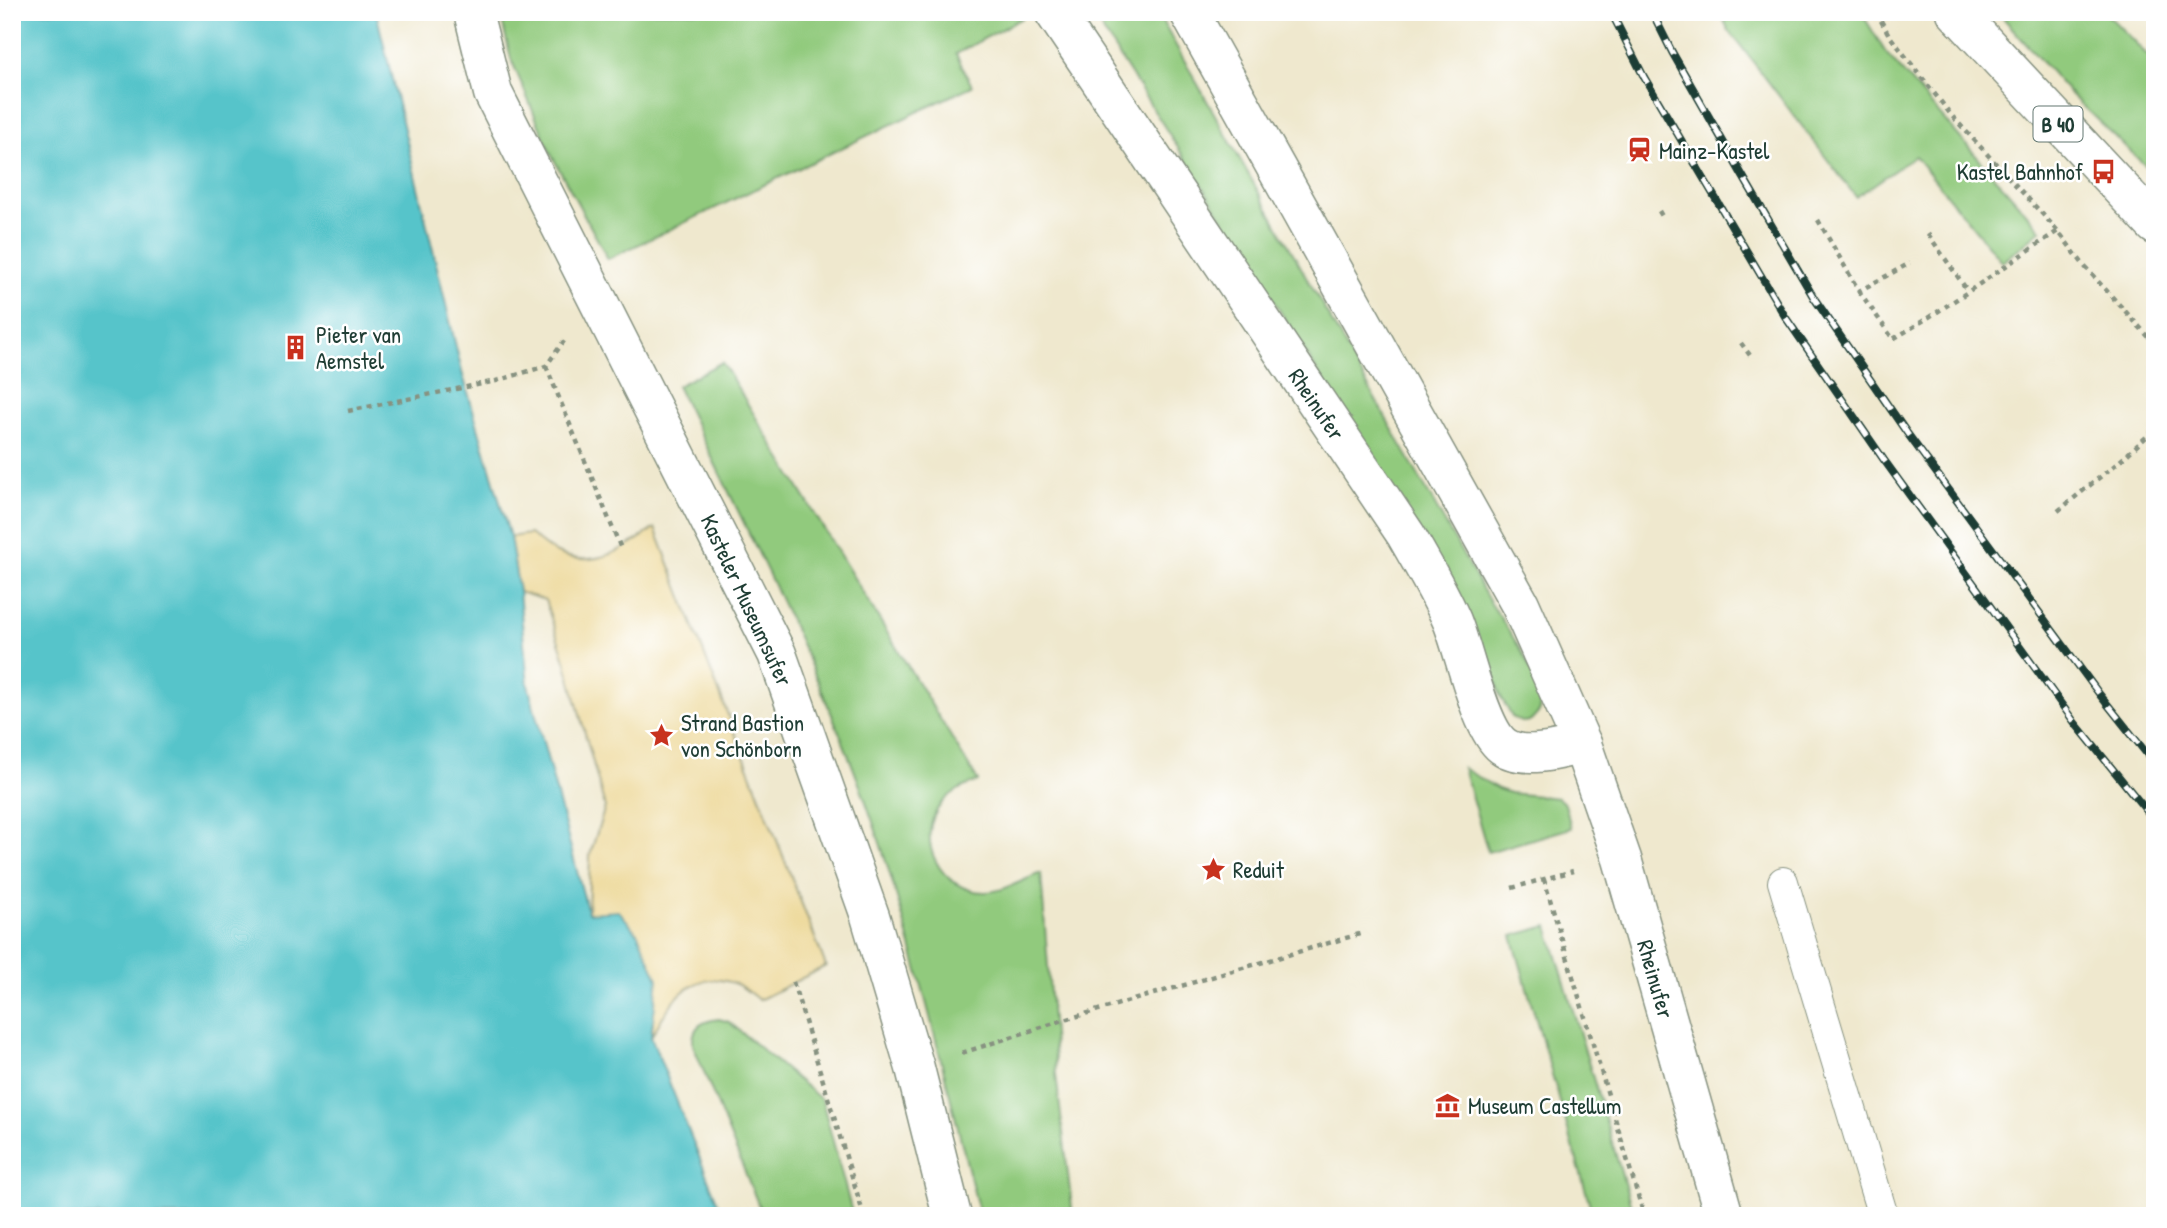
<svg xmlns="http://www.w3.org/2000/svg" width="2167" height="1228" viewBox="0 0 2167 1228" font-family="'Patrick Hand',sans-serif">
	<rect width="100%" height="100%" fill="#fff"/>
	<filter id="ink" filterUnits="userSpaceOnUse"><feTurbulence type="fractalNoise" baseFrequency=".0143" numOctaves="2"/><feDisplacementMap in="SourceGraphic" scale="14" xChannelSelector="R" yChannelSelector="G"/><feConvolveMatrix kernelMatrix="1 2 1 2 8 2 1 2 1" color-interpolation-filters="sRGB"/></filter>
	<filter id="wash" filterUnits="userSpaceOnUse"><feTurbulence type="fractalNoise" baseFrequency=".00686" numOctaves="4" result="noise"/><feDisplacementMap in="SourceGraphic" scale="28" xChannelSelector="R" yChannelSelector="G"/><feGaussianBlur stdDeviation="1.57" result="paint"/><feColorMatrix in="noise" values="0 0 0 0 0 0 0 0 0 0 0 0 0 0 0 0 0 1.4 0 .05"/><feComposite in="paint" operator="in"/></filter>
	<g filter="url(#wash)">
		<rect width="100%" height="100%" fill="#efe8ce"/>
		<!-- green -->
		<g fill="#91ca7d" stroke="#588458" stroke-width="2">
			<polygon points="500,12 1018,12 1022,18 956,54 972,86 608,259 551,154 511,59"/>
			<path d="M1091 12H1157L1488 599C1509 632 1540 670 1540 711L1531 721 1522 722 1512 717 1500 695 1491 664 1428 549 1196 176Z"/>
			<polygon points="1720,12 1861,12 1886,53 2041,230 2002,262 1915,156 1856,197 1728,29"/>
			<polygon points="1998,12 2105,12 2155,63 2155,175 2071,95"/>
			<path d="M722 362 978 781C965 786 951 792 942 803 912 839 941 892 985 892 1004 892 1024 879 1041 873L1056 1074 1073 1216H980C949 1094 921 971 883 852 831 690 751 539 677 386Z"/>
			<polygon points="1463,768 1498,789 1510,793 1558,798 1565,804 1571,828 1488,852"/>
			<polygon points="1548,926 1634,1216 1593,1216 1512,936"/>
			<path d="M719 1019 729 1022 822 1100 853 1216H763L693 1045C692 1026 702 1021 719 1019Z"/>
		</g>
		<!-- sand -->
		<path fill="#eeda9e" stroke="#868c69" stroke-width="2" d="M655 528 826 966 759 1000C752 995 744 987 736 984 689 967 670 1004 651 1037L658 979 588 913 590 855 605 807 566 663 545 600 519 592 510 537 530 534C538 540 548 549 557 553 595 570 624 549 655 528Z"/>
		<!-- water -->
		<polygon fill="#56c4ca" stroke="#3a807f" stroke-width="2" points="12,12 376,12 462,372 510,537 519,592 528,685 588,913 619,911 638,934 658,979 651,1037 723,1216 12,1216"/>
	</g>
	<g filter="url(#ink)">
		<g fill="none" stroke-linecap="round" stroke-linejoin="round">
			<defs>
				<polyline id="service" points="1783,882 1883,1216"/>
				<g id="minor">
					<polyline points="473,12 493,93 777,654 870,916 915,1068 952,1216"/>
					<path d="M1054 12 1406 535C1422 563 1439 591 1452 621 1464 650 1480 729 1503 746 1522 760 1561 750 1582 744"/>
					<polyline points="1189,12 1520,604 1582,744 1622,859 1724,1216"/>
				</g>
				<polyline id="primary" points="1956,12 2155,225"/>
			</defs>
			<!-- service casing -->
			<use href="#service" stroke="#879281" stroke-width="32"/>
			<!-- minor casing -->
			<use href="#minor" stroke="#879281" stroke-width="41"/>
			<!-- primary casing -->
			<use href="#primary" stroke="#879281" stroke-width="41"/>
			<!-- path -->
			<g stroke="#879281" stroke-width="4.5" stroke-dasharray="5 5" stroke-linecap="butt">
				<polyline points="1876,12 1889,35 1952,116 2058,231 2086,268 2155,344"/>
				<polyline points="1659,211 1662,216"/>
				<polyline points="1818,220 1859,291 1910,263"/>
				<polyline points="1928,234 1967,290"/>
				<path d="M1859 291 1893 339C1950 306 2003 267 2058 231"/>
				<polyline points="1741,343 1752,358"/>
				<polyline points="546,366 622,551"/>
				<polyline points="348,411 496,381 546,366 564,341"/>
				<polyline points="2058,511 2120,461 2155,429"/>
				<polyline points="1544,879 1644,1216"/>
				<polyline points="1512,888 1573,871"/>
				<polyline points="793,982 864,1216"/>
				<polyline points="962,1053 1054,1023 1363,933"/>
			</g>
			<!-- service -->
			<use href="#service" stroke="#fff" stroke-width="30"/>
			<!-- minor -->
			<use href="#minor" stroke="#fff" stroke-width="38"/>
			<!-- primary -->
			<use href="#primary" stroke="#fff" stroke-width="38"/>
			<defs>
				<g id="rail">
					<polyline points="1611,12 1644,77 1786,318 1884,460 2075,723 2155,821"/>
					<polyline points="1652,12 1672,52 1741,173 1814,298 1907,433 2100,695 2155,764"/>
				</g>
			</defs>
			<!-- rail casing -->
			<use href="#rail" stroke="#1f3d34" stroke-width="8"/>
			<!-- rail -->
			<use href="#rail" stroke="#fff" stroke-width="5" stroke-dasharray="16" stroke-linecap="butt"/>
		</g>
	</g>
	<!-- icons -->
	<defs>
		<symbol id="station-bare" viewBox="-9 -9 18 18"><path d="M-3-6H3Q5-6 5-4V2Q5 4 3 4L4.5 6H3L1.5 4h-3L-3 6H-4.5L-3 4Q-5 4-5 2V-4Q-5-6-3-6ZM-3.5-4v3h7v-3ZM-3.5 1v1.5H-2V1ZM2 1v1.5H3.5V1Z" fill="#c8321e" stroke="#fff" stroke-width="2.5" paint-order="stroke"/></symbol>
		<symbol id="bus-bare" viewBox="-9 -9 18 18"><path d="M-5-6H5V4H4V6H2V4H-2V6H-4V4H-5ZM-3.5-4V0h7V-4ZM-3.5 1.2v1.5H-2V1.2ZM2 1.2v1.5H3.5V1.2Z" fill="#c8321e" stroke="#fff" stroke-width="2.5" paint-order="stroke"/></symbol>
		<symbol id="building-bare" viewBox="-9 -9 18 18"><path d="M-4-6H4V6H1V3H-1V6H-4ZM-2.5-4.3h1.7v1.8h-1.7ZM.8-4.3h1.7v1.8H.8ZM-2.5-1h1.7V.8h-1.7ZM.8-1h1.7V.8H.8Z" fill="#c8321e" stroke="#fff" stroke-width="2.5" paint-order="stroke"/></symbol>
		<symbol id="sight-bare" viewBox="-9 -9 18 18"><path d="M0-6L1.8-2.2L6-1.7L2.9 1.2L3.7 5.4L0 3.3L-3.7 5.4L-2.9 1.2L-6-1.7L-1.8-2.2Z" fill="#c8321e" stroke="#fff" stroke-width="2.5" paint-order="stroke"/></symbol>
		<symbol id="museum-bare" viewBox="-9 -9 18 18"><path d="M0-6L6-3V-2H-6V-3ZM-5-1h2V3h-2ZM-1-1h2V3h-2ZM3-1h2V3H3ZM-6 4H6V6H-6Z" fill="#c8321e" stroke="#fff" stroke-width="2.5" paint-order="stroke"/></symbol>
	</defs>
	<g fill-rule="evenodd">
		<use href="#station-bare" x="1622" y="132" width="35" height="35"/>
		<use href="#bus-bare" x="2086" y="154" width="35" height="35"/>
		<use href="#building-bare" x="278" y="330" width="35" height="35"/>
		<use href="#sight-bare" x="644" y="718" width="35" height="35"/>
		<use href="#sight-bare" x="1196" y="852" width="35" height="35"/>
		<use href="#museum-bare" x="1430" y="1088" width="35" height="35"/>
	</g>
	<g text-anchor="middle" dominant-baseline="central" stroke-width="5" stroke-linejoin="round" paint-order="stroke">
		<!-- shield labels -->
		<rect fill="#fff" stroke="#627771" stroke-width="2" x="2033.5" y="106.5" width="49" height="35" rx="5"/>
		<g font-size="21" font-weight="bold" fill="#1f3d34">
			<text x="2058" y="124">B 40</text>
		</g>
		<!-- poi labels -->
		<g font-size="23" fill="#1f3d34" stroke="#fff" text-anchor="start">
			<text x="1659" y="150">Mainz-Kastel</text>
			<text x="2083" y="171" text-anchor="end">Kastel Bahnhof</text>
			<text x="316" y="334">Pieter van<tspan x="316" dy="26">Aemstel</tspan></text>
			<text x="681" y="722">Strand Bastion<tspan x="681" dy="26">von Schönborn</tspan></text>
			<text x="1233" y="869">Reduit</text>
			<text x="1468" y="1105">Museum Castellum</text>
		</g>
		<!-- street labels -->
		<g font-size="23" fill="#1f3d34" stroke="#fff">
			<text transform="translate(1317 404) rotate(56)">Rheinufer</text>
			<text transform="translate(747 600) rotate(65)">Kasteler Museumsufer</text>
			<text transform="translate(1656 979) rotate(74)">Rheinufer</text>
		</g>
	</g>
	<!-- margin -->
	<rect width="2167" height="1228" fill="none" stroke="#fff" stroke-width="42"/>
</svg>
